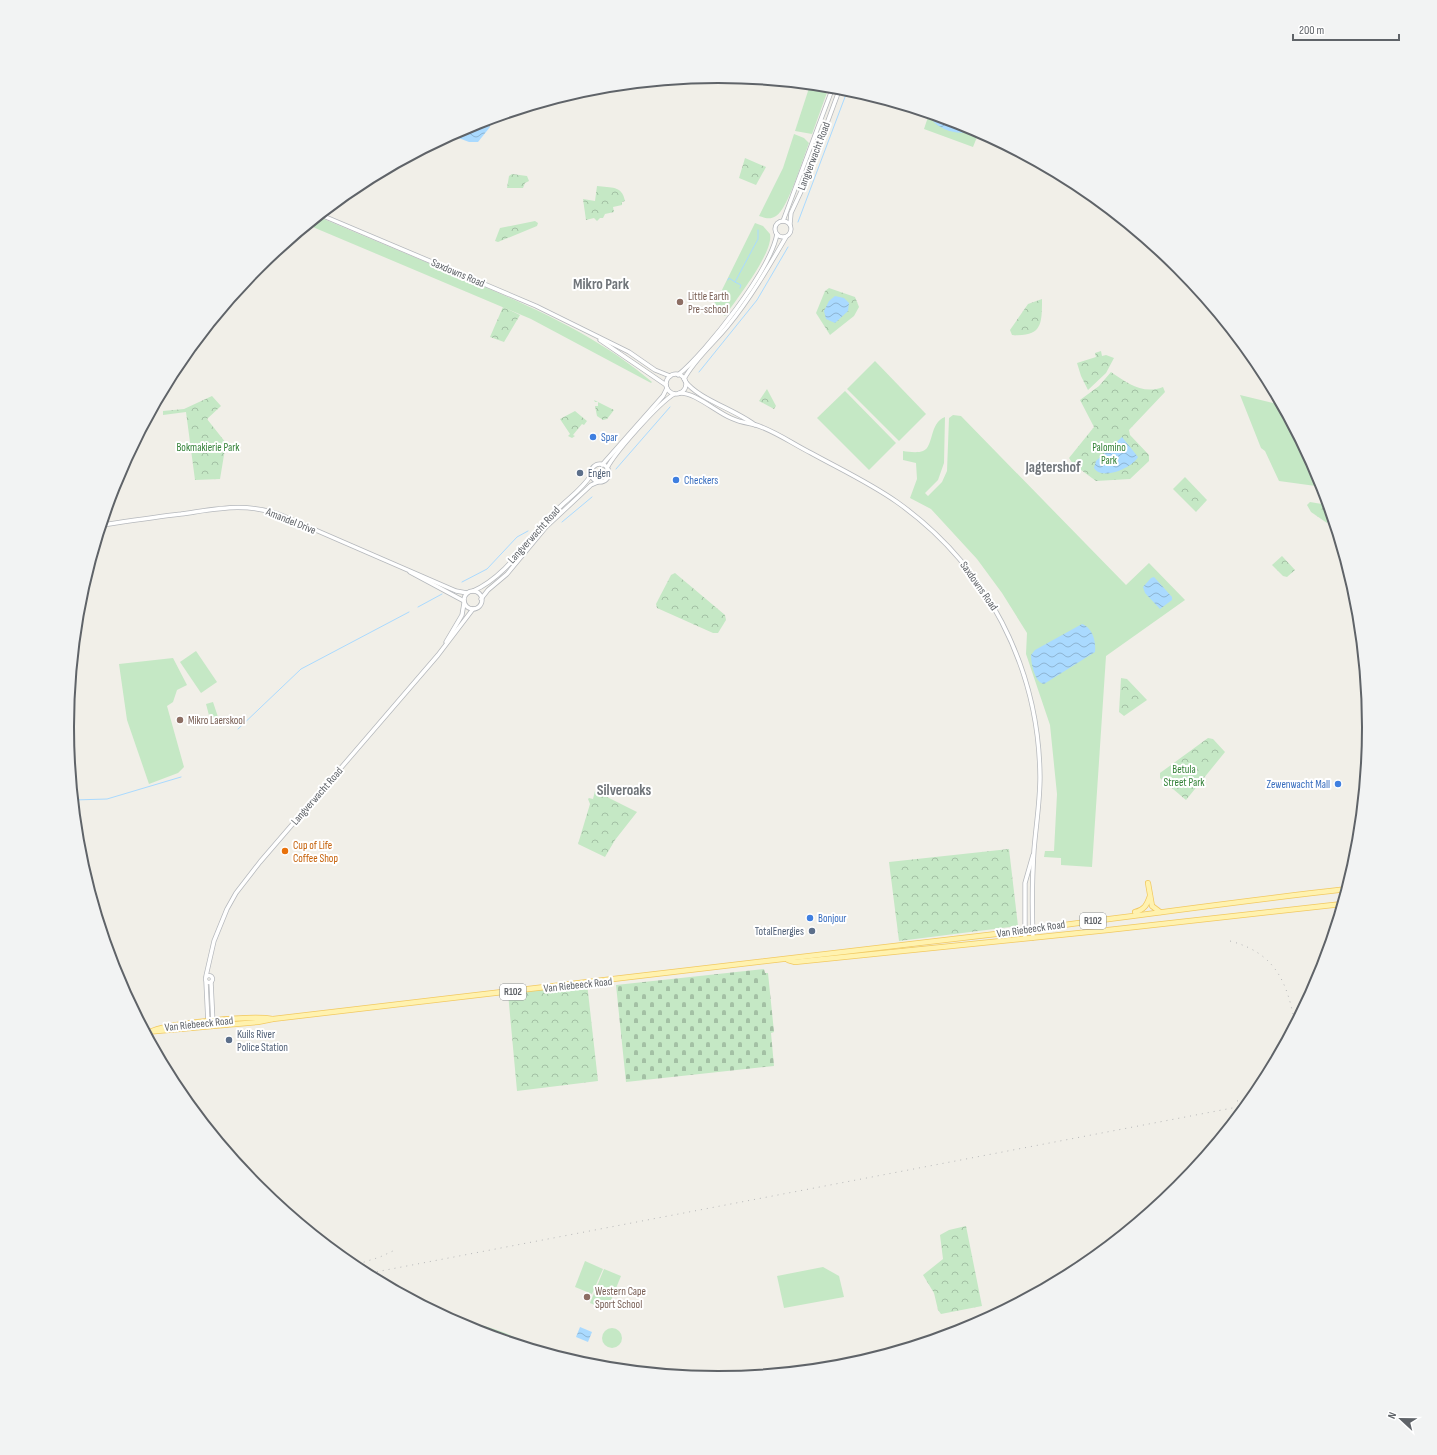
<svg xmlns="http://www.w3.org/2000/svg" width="1437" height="1455" viewBox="0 0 1437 1455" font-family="'Sofia Sans Condensed',sans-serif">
	<defs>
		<pattern id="forest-crowns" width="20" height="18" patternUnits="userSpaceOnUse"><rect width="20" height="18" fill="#c5e8c5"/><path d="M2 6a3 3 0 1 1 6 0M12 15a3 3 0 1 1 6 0" fill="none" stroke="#a3c0a4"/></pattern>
		<pattern id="cemetery-stones" width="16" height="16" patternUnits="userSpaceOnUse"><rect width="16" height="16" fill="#c5e8c5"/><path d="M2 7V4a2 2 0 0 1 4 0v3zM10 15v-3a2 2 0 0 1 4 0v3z" fill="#a3c0a4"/></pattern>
		<pattern id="water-waves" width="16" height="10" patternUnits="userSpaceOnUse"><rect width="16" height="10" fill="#aadaff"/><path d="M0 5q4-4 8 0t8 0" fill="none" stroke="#8eb4d2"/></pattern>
	</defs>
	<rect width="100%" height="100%" fill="#f1efe8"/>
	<!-- grass -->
	<g fill="#c5e8c5">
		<polygon points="810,85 829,87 812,134 795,131"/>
		<polygon points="929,114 968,126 979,132 973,147 924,129"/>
		<path d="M794 134 804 138 809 143C803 158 788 209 776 216 770 220 765 218 759 216L783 168Z"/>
		<path d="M319 217C366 237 414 257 462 277 531 307 594 333 652 382L651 383 531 319 308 225Z"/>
		<path d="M755 223 763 226 770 234C774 252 736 300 725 316L712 306 718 298Z"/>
		<polygon points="875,361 926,414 899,441 847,389"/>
		<polygon points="845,391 896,443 869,470 817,418"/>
		<polygon points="1240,395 1281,405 1320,478 1323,487 1279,481 1265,451 1261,448"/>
		<path d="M953 415 961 416 1126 585 1149 563 1185 600 1106 656 1092 867 1061 865V858L1044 857 1045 851H1054L1057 794 1050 725 1026 654 1027 633 1002 593 977 559 931 509 910 498 917 479 916 463 903 460V451C909 452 918 453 923 451 934 447 929 423 945 417L944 463 938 480 925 493 928 496 942 482 947 471 949 418Z"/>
		<polygon points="196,651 217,682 201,693 180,662"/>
		<polygon points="173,658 187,685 177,690 173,702 167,706 184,767 178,773 149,784 127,720 119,664"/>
		<polygon points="213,702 218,717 210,719 206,704"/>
		<polygon points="585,1261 603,1269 592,1294 575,1287"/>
		<polygon points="823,1267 839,1276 844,1297 784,1308 777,1276"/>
		<polygon points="604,1269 621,1276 607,1310 590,1303"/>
		<path d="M473 1324C486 1324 526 1340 535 1349L482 1329H469L465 1327Z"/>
		<circle cx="612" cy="1338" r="10"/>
	</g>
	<!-- forest -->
	<g fill="url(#forest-crowns)">
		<polygon points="745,158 766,167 756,185 739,178"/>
		<polygon points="512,174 527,176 529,181 525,183 523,188 507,188 509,176"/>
		<path d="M597 186C611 188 622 185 625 201L622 202V205L613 207 614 212 605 214 603 218H600L597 221 594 218 586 220 583 199 595 201Z"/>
		<polygon points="535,221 538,223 537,226 498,242 495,241 500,228"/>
		<polygon points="829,288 855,297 859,307 854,316 830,335 816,313 825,291"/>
		<path d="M1042 299C1042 324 1042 337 1012 335L1010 330 1028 304Z"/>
		<polygon points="503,307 520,315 504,342 490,337"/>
		<polygon points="1101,351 1102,356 1106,355 1114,358 1106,373 1088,390 1081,376 1077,363 1096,357 1095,353"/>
		<path d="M1111 372C1127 383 1143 395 1163 387L1165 392 1129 430 1130 435 1149 455V461L1130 479 1096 481 1073 464 1069 458 1094 427 1080 400 1099 386Z"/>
		<polygon points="767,389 776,406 774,409 759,401"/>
		<polygon points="212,396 221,406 207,419 226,443 220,479 195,480 186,412 163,415 163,411 184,409"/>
		<polygon points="594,400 614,410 607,419 603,420 597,416 595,406 598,406 598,402 595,402"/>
		<polygon points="575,411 587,421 584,425 582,424 573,435 575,436 572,438 568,436 570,434 560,419"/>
		<polygon points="1185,477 1207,500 1196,512 1173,489"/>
		<polygon points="1310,502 1328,505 1332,515 1327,523 1311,512 1307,505"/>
		<polygon points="1282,556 1295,570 1287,577 1283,576 1272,565"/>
		<polygon points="675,573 725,615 726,620 718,633 713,633 657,608 656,604 671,575"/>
		<polygon points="1121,678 1127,679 1147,700 1124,716 1119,712"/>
		<polygon points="1208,738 1213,739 1225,752 1186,800 1160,778 1160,773"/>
		<polygon points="595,791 637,812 615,840 605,857 578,844 590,804 588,799 589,798 593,799"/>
		<polygon points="1009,849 1018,926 899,941 889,862"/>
		<polygon points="587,983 598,1081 517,1091 508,993"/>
		<polygon points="966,1226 982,1306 941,1314 938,1310 934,1293 923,1275 943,1259 940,1235 949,1230"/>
	</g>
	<!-- cemetery -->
	<polygon fill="url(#cemetery-stones)" points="764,969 765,973 768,973 774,1032 771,1033 774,1066 626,1082 616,985"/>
	<!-- water -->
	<g fill="url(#water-waves)">
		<path d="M934 115 974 129C963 137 941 131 932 120Z"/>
		<polygon points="486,120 490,127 478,142 469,142 456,137 456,133 469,126"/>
		<polygon points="835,296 844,298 849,303 848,311 835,323 826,319 824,311 829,301"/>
		<path d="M1122 437 1138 457C1132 468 1102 481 1094 468L1096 461Z"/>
		<polygon points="1154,577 1172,597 1172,600 1160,609 1145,593 1143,587 1151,578"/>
		<path d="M1082 624C1093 628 1096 642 1095 652L1044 684C1035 683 1031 664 1031 655L1035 650Z"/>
		<polygon points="580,1327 592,1332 588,1342 576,1337"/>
	</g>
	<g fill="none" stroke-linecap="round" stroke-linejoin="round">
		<!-- stream -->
		<g stroke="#aadaff" stroke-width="1">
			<polyline points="798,222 848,89"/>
			<polyline points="728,280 729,278 735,282"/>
			<polyline points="740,288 741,285 735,282 758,239 758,230"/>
			<polyline points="699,372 757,300 788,247"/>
			<polyline points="616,469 670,407"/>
			<polyline points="562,522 592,497"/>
			<polyline points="462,582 487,569 517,537 528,531"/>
			<polyline points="418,607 442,594"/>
			<polyline points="238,729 301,669 409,612"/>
			<polyline points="74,800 107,799 181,777"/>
		</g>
		<defs>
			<g id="tertiary">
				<polyline points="321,215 536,306 629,352 655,370 670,376"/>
				<polyline points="783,221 833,87"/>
				<circle cx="783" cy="229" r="8"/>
				<polyline points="790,224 791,213 805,183 840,88"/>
				<polyline points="600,340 666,385"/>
				<circle cx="676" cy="384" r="10"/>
				<path d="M678 375C707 351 770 271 777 234"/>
				<path d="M684 379C695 359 713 344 727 327 750 299 768 268 786 237"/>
				<path d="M685 381C698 399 736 410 755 425"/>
				<path d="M679 393C695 392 716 412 731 418 739 422 747 423 756 425 775 431 793 444 811 453 840 469 870 483 897 502 987 566 1039 667 1040 777 1040 802 1036 825 1034 850 1032 879 1032 909 1033 938"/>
				<circle cx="600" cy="473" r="9"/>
				<polyline points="602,465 663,396 667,388"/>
				<path d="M607 468C616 451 658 404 674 394"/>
				<path d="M102 525C129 521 155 517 181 514 217 509 245 502 281 515L456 591 467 593"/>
				<polyline points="410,572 464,601"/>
				<path d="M473 591C507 576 529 538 555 512 567 499 582 490 591 475"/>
				<circle cx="473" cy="600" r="9"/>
				<polyline points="481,599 488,590 507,574 546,527 591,485 598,482"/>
				<polyline points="446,642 462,615 464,603"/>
				<polyline points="1025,938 1025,883 1033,855"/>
				<circle cx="209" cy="979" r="3.5"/>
				<polyline points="206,976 214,941 227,909 236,893 260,862 438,655 473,609"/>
				<polyline points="206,982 208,1023"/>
				<polyline points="211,982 213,1023"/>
			</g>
			<g id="primary">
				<polyline points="1148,883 1152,906 1160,912"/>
				<path d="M1135 912C1144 910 1147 905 1150 896"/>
				<polyline points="788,960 795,962 1108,930 1342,904"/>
				<path d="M146 1032 258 1022 273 1019C514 992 755 963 996 934 1113 919 1230 902 1347 889"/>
				<path d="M150 1032C164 1023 255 1015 272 1019"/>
			</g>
		</defs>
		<!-- tertiary casing -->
		<use href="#tertiary" stroke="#b5b8bc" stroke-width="5"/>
		<!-- primary casing -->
		<use href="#primary" stroke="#f2c960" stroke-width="6"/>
		<!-- tertiary -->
		<use href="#tertiary" stroke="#fff" stroke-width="3.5"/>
		<!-- primary -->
		<use href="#primary" stroke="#fff2af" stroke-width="4.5"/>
		<!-- rail -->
		<g stroke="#b6b7b8" stroke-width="1" stroke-dasharray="1 5" stroke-linecap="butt">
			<path d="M1230 941C1275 953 1287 981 1295 1024"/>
			<polyline points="1237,1101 1254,1097"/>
			<polyline points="358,1264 380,1257 395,1250"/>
			<polyline points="365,1274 1248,1105"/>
		</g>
	</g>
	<!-- markers -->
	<g fill="#8d6e63" stroke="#fff" stroke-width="1.5">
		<circle cx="680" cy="302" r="4"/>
		<circle cx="180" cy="720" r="4"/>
		<circle cx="587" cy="1297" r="4"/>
	</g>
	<g fill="#3f7fe0" stroke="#fff" stroke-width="1.5">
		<circle cx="593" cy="437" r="4"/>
		<circle cx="676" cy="480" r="4"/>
		<circle cx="1338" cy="784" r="4"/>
		<circle cx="810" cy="918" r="4"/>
	</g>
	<g fill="#5c6f8a" stroke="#fff" stroke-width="1.5">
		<circle cx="580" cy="473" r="4"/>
		<circle cx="812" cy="931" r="4"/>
		<circle cx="229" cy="1040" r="4"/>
	</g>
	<circle fill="#e8710a" stroke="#fff" stroke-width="1.5" cx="285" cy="851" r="4"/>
	<g text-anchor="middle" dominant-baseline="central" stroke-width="4" stroke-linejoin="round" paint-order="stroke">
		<!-- shield labels -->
		<g fill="#fff" stroke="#8f9295" stroke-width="1">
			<rect x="1080" y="913" width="26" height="16" rx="3"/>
			<rect x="500" y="984" width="26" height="16" rx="3"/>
		</g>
		<g font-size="10" font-weight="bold" fill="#5f6368">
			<text x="1093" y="921">R102</text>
			<text x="513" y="992">R102</text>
		</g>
		<!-- street labels -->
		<g font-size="11" fill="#5f6368" stroke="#fff">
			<text transform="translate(814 156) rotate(-69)">Langverwacht Road</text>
			<text transform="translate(458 273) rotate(23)">Saxdowns Road</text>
			<text transform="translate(291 521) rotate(22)">Amandel Drive</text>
			<text transform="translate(534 535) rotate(-48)">Langverwacht Road</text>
			<text transform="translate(979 586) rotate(55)">Saxdowns Road</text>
			<text transform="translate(317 796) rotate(-49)">Langverwacht Road</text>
			<text transform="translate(1031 929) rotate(-8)">Van Riebeeck Road</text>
			<text transform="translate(578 985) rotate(-6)">Van Riebeeck Road</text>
			<text transform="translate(199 1024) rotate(-6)">Van Riebeeck Road</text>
		</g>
		<!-- education labels -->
		<g font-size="11" fill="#785e54" stroke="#fff" text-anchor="start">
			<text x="688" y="296">Little Earth<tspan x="688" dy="13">Pre-school</tspan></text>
			<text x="188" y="720">Mikro Laerskool</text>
			<text x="595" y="1291">Western Cape<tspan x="595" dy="13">Sport School</tspan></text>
		</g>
		<!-- shop labels -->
		<g font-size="11" fill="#366cbe" stroke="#fff" text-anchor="start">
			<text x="601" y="437">Spar</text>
			<text x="684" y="480">Checkers</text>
			<text x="1330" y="784" text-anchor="end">Zewenwacht Mall</text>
			<text x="818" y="918">Bonjour</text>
		</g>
		<!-- park labels -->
		<g font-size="11" fill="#348238" stroke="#fff">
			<text x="208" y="447">Bokmakierie Park</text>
			<text x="1109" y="447">Palomino<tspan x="1109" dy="13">Park</tspan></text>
			<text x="1184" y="769">Betula<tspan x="1184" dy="13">Street Park</tspan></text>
		</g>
		<!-- service labels -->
		<g font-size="11" fill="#4e5e75" stroke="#fff" text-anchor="start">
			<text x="588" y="473">Engen</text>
			<text x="804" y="931" text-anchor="end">TotalEnergies</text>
			<text x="237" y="1034">Kuils River<tspan x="237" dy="13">Police Station</tspan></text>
		</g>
		<!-- food labels -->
		<g font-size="11" fill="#c56008" stroke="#fff" text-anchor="start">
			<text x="293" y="845">Cup of Life<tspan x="293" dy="13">Coffee Shop</tspan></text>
		</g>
		<!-- district labels -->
		<g font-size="15" font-weight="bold" fill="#70757a" stroke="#fff">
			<text x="601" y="284">Mikro Park</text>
			<text x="1053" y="467">Jagtershof</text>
			<text x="624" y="790">Silveroaks</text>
		</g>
	</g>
	<!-- crop -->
	<path d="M0 0H1437V1455H0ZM74 727a644 644 0 1 1 1288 0a644 644 0 1 1-1288 0Z" fill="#f2f3f3" fill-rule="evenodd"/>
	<path fill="none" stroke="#5f6368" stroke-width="2" d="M74 727a644 644 0 1 1 1288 0a644 644 0 1 1-1288 0Z"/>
	<!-- north arrow -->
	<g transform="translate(1401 1419) rotate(292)" stroke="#ffffff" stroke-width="3" paint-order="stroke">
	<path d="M0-3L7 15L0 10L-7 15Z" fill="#5f6368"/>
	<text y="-6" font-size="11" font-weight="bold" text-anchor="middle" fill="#5f6368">N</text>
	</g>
	<!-- scale -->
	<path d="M1293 34v6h106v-6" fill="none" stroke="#5f6368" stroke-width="2"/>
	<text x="1299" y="34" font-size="12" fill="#5f6368" stroke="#ffffff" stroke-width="3" paint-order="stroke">200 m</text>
</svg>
